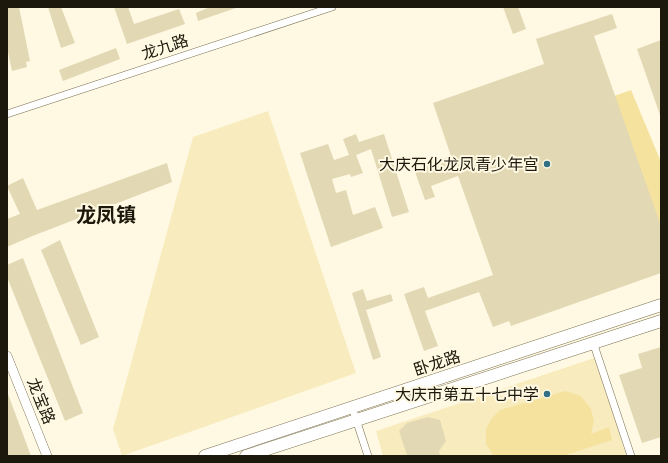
<svg xmlns="http://www.w3.org/2000/svg" width="668" height="463" viewBox="0 0 668 463" font-family="Jost,'Noto Sans SC',sans-serif">
	<rect width="100%" height="100%" fill="#fff9e3"/>
	<!-- built -->
	<g fill="#f8ecbf">
		<polygon points="268,111 356,373 122,456 113,429 193,137"/>
		<polygon points="597,357 626,456 383,456 376,431"/>
	</g>
	<!-- green -->
	<g fill="#f4e29e">
		<polygon points="631,90 661,162 661,253 606,99"/>
		<polygon points="565,391 581,396 591,409 594,421 591,434 609,427 612,440 563,456 493,455 486,444 486,429 491,419 500,410"/>
	</g>
	<!-- building -->
	<g fill="#e2d8b4">
		<polygon points="7,7 19,7 30,61 26,62 27,67 12,71 7,47"/>
		<polygon points="48,7 61,7 75,43 61,48"/>
		<polygon points="114,7 128,7 134,24 179,9 185,24 127,44"/>
		<polygon points="210,7 236,7 236,8 198,21 196,13"/>
		<polygon points="503,7 518,7 526,29 513,34"/>
		<polygon points="612,14 617,28 594,36 661,226 661,273 511,326 509,321 493,327 479,292 425,311 438,346 424,351 404,294 424,287 428,298 493,275 458,176 431,186 435,197 425,200 414,169 451,156 433,103 544,64 536,39"/>
		<polygon points="661,40 661,115 660,115 637,49"/>
		<polygon points="116,48 120,59 63,81 59,70"/>
		<polygon points="356,134 359,142 384,134 409,212 392,217 371,149 356,155 363,173 351,177 350,174 332,179 336,193 346,190 353,215 375,207 383,228 331,247 300,153 328,144 334,160 349,155 343,139"/>
		<polygon points="167,163 172,182 30,237 7,247 7,219 20,214 7,186 23,178 37,210"/>
		<polygon points="60,240 99,337 81,345 41,250"/>
		<polygon points="23,258 83,413 65,421 7,277 7,265"/>
		<polygon points="363,289 367,301 391,294 393,301 366,310 381,357 373,360 352,293"/>
		<polygon points="661,347 661,437 642,443 619,375 642,368 638,354"/>
		<polygon points="7,394 8,394 31,456 7,456"/>
		<polygon points="428,417 440,420 446,441 439,451 440,456 411,456 407,455 399,431 407,423"/>
	</g>
	<g fill="none" stroke-linecap="round" stroke-linejoin="round">
		<defs>
			<g id="minor">
				<polyline points="7,114 332,7"/>
				<polyline points="593,342 631,456"/>
				<polyline points="352,407 368,456"/>
			</g>
			<polyline id="tertiary" points="7,356 47,456"/>
			<g id="primary">
				<polyline points="205,456 661,305"/>
				<polyline points="246,456 661,321"/>
			</g>
		</defs>
		<!-- minor casing -->
		<use href="#minor" stroke="#79704f" stroke-width="8"/>
		<!-- tertiary casing -->
		<use href="#tertiary" stroke="#79704f" stroke-width="10"/>
		<!-- primary casing -->
		<use href="#primary" stroke="#79704f" stroke-width="13"/>
		<!-- minor -->
		<use href="#minor" stroke="#fff" stroke-width="7"/>
		<!-- tertiary -->
		<use href="#tertiary" stroke="#fff" stroke-width="9"/>
		<!-- primary -->
		<use href="#primary" stroke="#fff" stroke-width="12"/>
	</g>
	<!-- markers -->
	<g fill="#317085" stroke="#fff9e3" stroke-width="1.5">
		<circle cx="547" cy="164" r="4"/>
		<circle cx="547" cy="394" r="4"/>
	</g>
	<g text-anchor="middle" dominant-baseline="central" stroke-width="4" stroke-linejoin="round" paint-order="stroke">
		<!-- street labels -->
		<g font-size="16" fill="#1c180b" stroke="#fff9e3">
			<text transform="translate(165 47) rotate(-18)">龙九路</text>
			<text transform="translate(437 363) rotate(-18)">卧龙路</text>
			<text transform="translate(41 401) rotate(68)">龙宝路</text>
		</g>
		<!-- poi labels -->
		<g font-size="16" fill="#1c180b" stroke="#fff9e3" text-anchor="end">
			<text x="539" y="164">大庆石化龙凤青少年宫</text>
			<text x="539" y="394">大庆市第五十七中学</text>
		</g>
		<!-- district labels -->
		<g font-size="20" font-weight="bold" fill="#1c180b" stroke="#fff9e3">
			<text x="106" y="215">龙凤镇</text>
		</g>
	</g>
	<!-- border -->
	<rect width="668" height="463" fill="none" stroke="#1c180b" stroke-width="16"/>
</svg>
